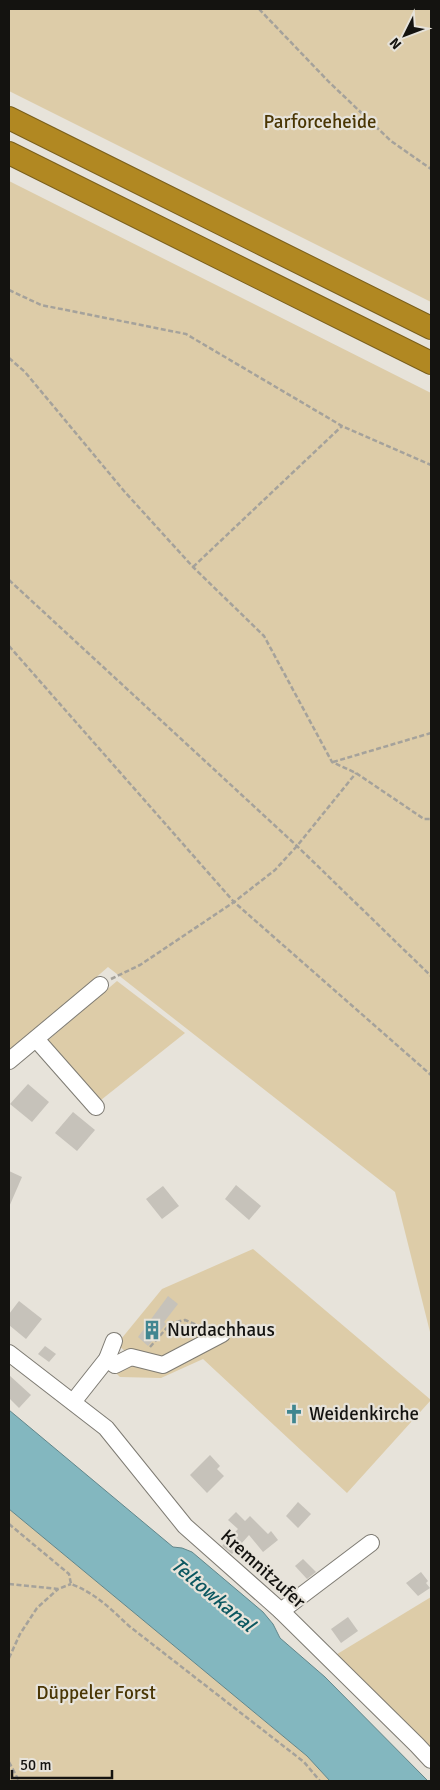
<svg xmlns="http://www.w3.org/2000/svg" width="440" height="1790" viewBox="0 0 440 1790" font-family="Signika,sans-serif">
	<rect width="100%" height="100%" fill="#e7e3da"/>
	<!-- green -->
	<g fill="#ddcca8">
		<polygon points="9,9 431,9 431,302 9,91"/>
		<polygon points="9,181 431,393 431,1336 395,1192 108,967 9,1053"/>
		<polygon points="117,981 185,1033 101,1100 46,1042"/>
		<polygon points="253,1249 431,1400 347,1493 203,1359 161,1378 120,1377 111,1368 126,1352 117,1344 162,1289"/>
		<polygon points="9,1509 307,1756 330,1781 9,1781"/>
		<polygon points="431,1597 431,1753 334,1656"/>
	</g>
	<!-- water -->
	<polygon fill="#83b7bf" stroke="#62868a" points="9,1410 173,1547 182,1548 192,1552 263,1612 273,1624 280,1638 325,1677 428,1781 330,1781 307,1756 9,1509"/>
	<!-- building -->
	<g fill="#c6c2ba">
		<polygon points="28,1084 49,1102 32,1122 10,1104"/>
		<polygon points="73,1112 95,1130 77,1151 55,1133"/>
		<polygon points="9,1171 22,1177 9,1207"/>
		<polygon points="236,1185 261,1206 249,1220 225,1199"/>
		<polygon points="163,1186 179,1206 162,1219 146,1199"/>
		<polygon points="168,1296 178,1304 164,1322 166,1324 148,1346 138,1337"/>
		<polygon points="19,1301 42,1319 26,1339 9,1325 9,1314"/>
		<polygon points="45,1346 56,1354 49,1362 38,1354"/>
		<polygon points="9,1375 31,1395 19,1408 9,1398"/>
		<polygon points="210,1455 220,1466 217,1469 224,1476 207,1493 190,1475"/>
		<polygon points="298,1502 311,1514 298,1528 286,1516"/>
		<polygon points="236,1512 245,1521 250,1516 268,1534 271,1531 278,1540 263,1552 249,1535 232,1554 222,1546 238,1529 228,1520"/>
		<polygon points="303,1559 316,1572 307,1579 295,1566"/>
		<polygon points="421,1572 428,1581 426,1583 430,1588 418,1596 406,1583"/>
		<polygon points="348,1617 358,1631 341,1643 331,1629"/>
	</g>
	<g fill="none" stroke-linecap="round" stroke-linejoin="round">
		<defs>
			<g id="minor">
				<polyline points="36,1039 96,1107"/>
				<polyline points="9,1061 100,985"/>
				<polyline points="9,1353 106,1428 185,1526 281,1611 417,1745 431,1760"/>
				<polyline points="107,1359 115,1365 131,1357 163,1365 222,1334"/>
				<polyline points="73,1402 107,1359 114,1341"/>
				<polyline points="281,1611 371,1543"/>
			</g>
			<g id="highway">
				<polyline points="9,118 431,328"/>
				<polyline points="9,153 431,363"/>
			</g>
		</defs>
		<!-- minor casing -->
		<use href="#minor" stroke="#7e7b73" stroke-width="18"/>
		<!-- highway casing -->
		<use href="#highway" stroke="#7a5f1c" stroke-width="24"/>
		<!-- path -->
		<g stroke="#a5a29b" stroke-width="2.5" stroke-dasharray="5 2.5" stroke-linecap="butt">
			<polyline points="259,9 329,82 391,141 431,169"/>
			<polyline points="9,290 41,305 186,334 342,426 431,465"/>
			<polyline points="9,358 25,372 124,491 193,567 264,636 332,762 356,773 424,819 431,819"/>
			<polyline points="193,567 342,426"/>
			<polyline points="9,580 297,846 431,976"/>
			<polyline points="9,646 234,902 431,1075"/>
			<polyline points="333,762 431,733"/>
			<polyline points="111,979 140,965 234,902 275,870 297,846 356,773"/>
			<polyline points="150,1347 171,1323 185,1320 204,1328"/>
			<path d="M9 1524 69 1574 71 1584C95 1593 111 1609 129 1626L304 1762 320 1781"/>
			<polyline points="9,1584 58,1589 71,1584"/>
			<polyline points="9,1658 20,1634 37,1608 58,1589"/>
			<polyline points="9,1762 19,1781"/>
		</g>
		<!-- minor -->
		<use href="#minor" stroke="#fff" stroke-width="16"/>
		<!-- highway -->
		<use href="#highway" stroke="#b18822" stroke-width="22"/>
	</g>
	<!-- icons -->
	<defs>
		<symbol id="building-bare" viewBox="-9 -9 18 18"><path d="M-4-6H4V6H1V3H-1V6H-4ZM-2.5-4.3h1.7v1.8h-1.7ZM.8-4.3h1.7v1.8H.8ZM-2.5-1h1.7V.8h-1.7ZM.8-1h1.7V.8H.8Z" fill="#408690" stroke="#e7e3da" stroke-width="2.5" paint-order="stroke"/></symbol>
		<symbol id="church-bare" viewBox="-9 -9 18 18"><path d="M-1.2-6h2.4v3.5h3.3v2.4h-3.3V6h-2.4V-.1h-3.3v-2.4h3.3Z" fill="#408690" stroke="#e7e3da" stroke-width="2.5" paint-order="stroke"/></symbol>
	</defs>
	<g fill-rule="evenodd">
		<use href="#building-bare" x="138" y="1316" width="28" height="28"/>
		<use href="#church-bare" x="280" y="1400" width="28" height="28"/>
	</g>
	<g text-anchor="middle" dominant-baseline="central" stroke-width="4.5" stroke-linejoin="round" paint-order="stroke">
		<!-- park labels -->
		<g font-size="19" fill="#4a3604" stroke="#e7e3da">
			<text x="320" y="122">Parforceheide</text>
			<text x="96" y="1693">Düppeler Forst</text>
		</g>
		<!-- poi labels -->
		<g font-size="19" fill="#141310" stroke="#e7e3da" text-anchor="start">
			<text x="167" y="1330">Nurdachhaus</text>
			<text x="309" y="1414">Weidenkirche</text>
		</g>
		<!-- street labels -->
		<g font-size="19" fill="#141310" stroke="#e7e3da">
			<text transform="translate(263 1569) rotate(42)">Kremnitzufer</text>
		</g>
		<!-- water labels -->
		<g font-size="20" font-style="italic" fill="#0b5760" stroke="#e7e3da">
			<text transform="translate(213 1595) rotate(40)">Teltowkanal</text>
		</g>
	</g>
	<!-- border -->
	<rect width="440" height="1790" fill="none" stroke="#141310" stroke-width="20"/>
	<!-- north arrow -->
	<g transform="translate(405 35) rotate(228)" stroke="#e7e3da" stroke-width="4" paint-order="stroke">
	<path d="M0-4L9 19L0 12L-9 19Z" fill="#141310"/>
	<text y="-8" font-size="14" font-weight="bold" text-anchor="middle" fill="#141310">N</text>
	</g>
	<!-- scale -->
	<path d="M12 1770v8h100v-8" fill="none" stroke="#141310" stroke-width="2.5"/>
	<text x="20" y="1770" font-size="15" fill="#141310" stroke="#e7e3da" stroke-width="4" paint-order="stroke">50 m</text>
</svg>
